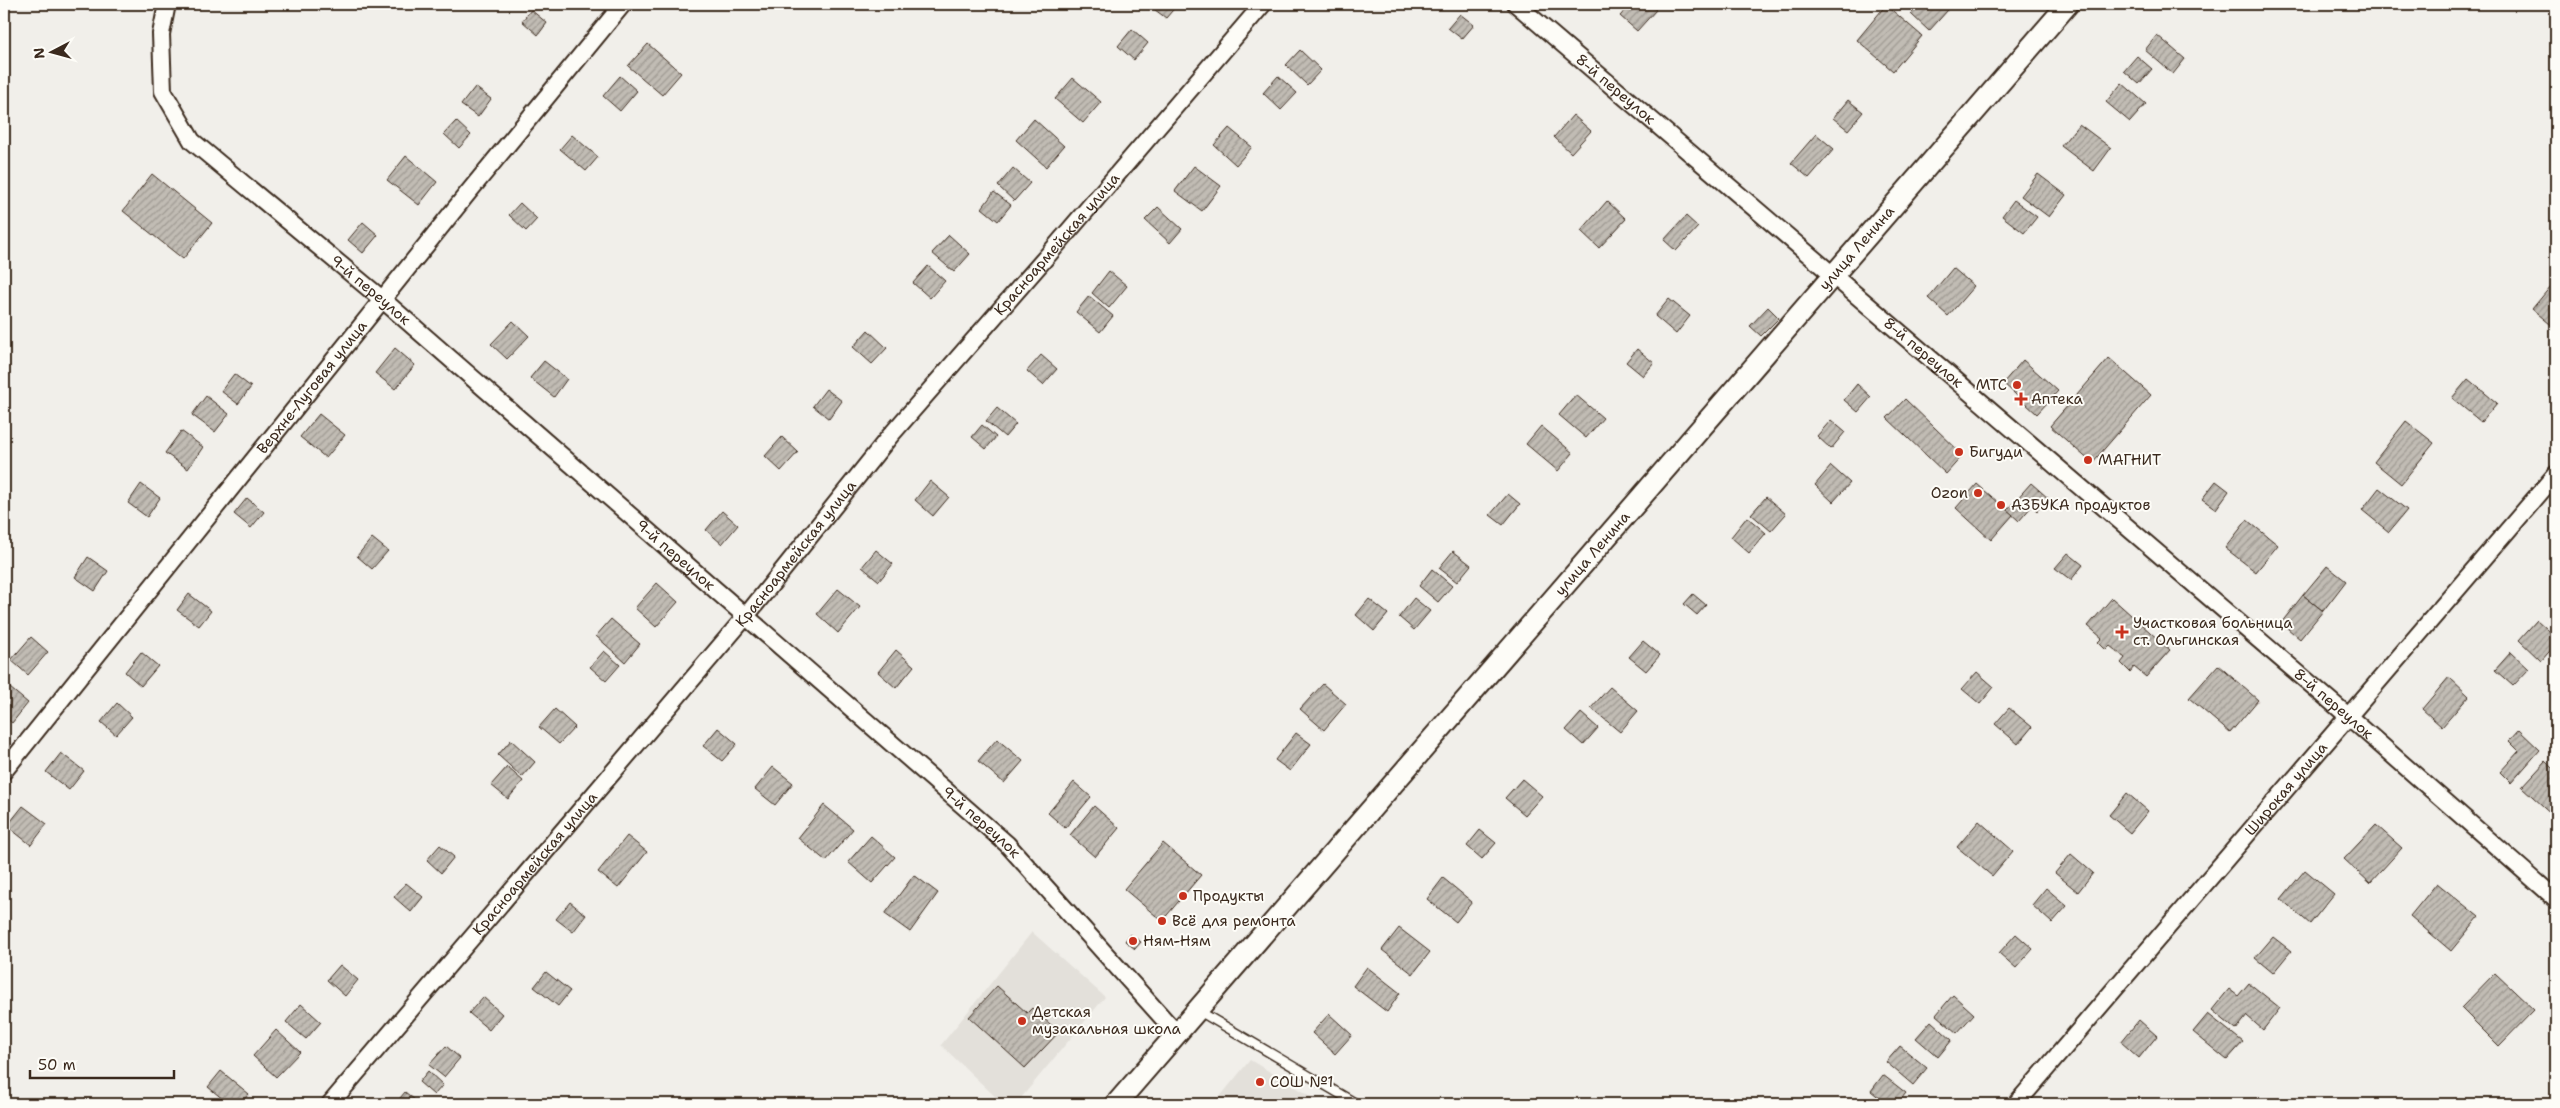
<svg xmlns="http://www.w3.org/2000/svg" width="2560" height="1108" viewBox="0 0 2560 1108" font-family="'Shantell Sans',sans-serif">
	<defs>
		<pattern id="building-hatch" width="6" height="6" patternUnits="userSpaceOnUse" patternTransform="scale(1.25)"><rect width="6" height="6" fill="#c1bcb4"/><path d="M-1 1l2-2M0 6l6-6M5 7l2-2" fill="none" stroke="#9e9992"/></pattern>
	</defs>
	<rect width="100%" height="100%" fill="#f1efea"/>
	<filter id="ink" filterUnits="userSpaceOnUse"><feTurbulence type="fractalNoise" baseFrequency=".02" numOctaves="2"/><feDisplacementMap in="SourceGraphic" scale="10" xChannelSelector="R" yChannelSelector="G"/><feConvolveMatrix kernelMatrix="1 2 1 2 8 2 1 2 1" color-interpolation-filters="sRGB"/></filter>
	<g filter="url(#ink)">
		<!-- built -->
		<g fill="#e3e0da">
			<polygon points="1032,932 1105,997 1016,1104 1003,1104 941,1045"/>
			<polygon points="1250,1060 1324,1104 1214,1104"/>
		</g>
		<!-- building -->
		<g fill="url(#building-hatch)" stroke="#3b2a1e">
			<polygon points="1147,4 1178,4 1166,18"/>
			<polygon points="1631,4 1649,4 1656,10 1637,31 1620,16"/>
			<polygon points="1920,4 1941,4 1948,10 1929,31 1911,14"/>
			<polygon points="1886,5 1922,36 1893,71 1857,40"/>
			<polygon points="531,10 547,23 538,35 522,21"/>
			<polygon points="1460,14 1474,25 1462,39 1448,28"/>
			<polygon points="1132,29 1148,43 1134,60 1118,46"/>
			<polygon points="2157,35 2185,59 2173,74 2145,50"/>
			<polygon points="648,44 681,73 662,95 628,66"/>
			<polygon points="1300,50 1321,70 1307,85 1286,65"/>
			<polygon points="2137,56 2152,69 2139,84 2124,71"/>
			<polygon points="620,76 637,91 620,111 603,96"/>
			<polygon points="1278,76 1297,93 1281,110 1263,93"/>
			<polygon points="1073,78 1101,102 1083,123 1055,99"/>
			<polygon points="2122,83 2146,104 2130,122 2106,102"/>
			<polygon points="475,87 491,99 478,117 461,105"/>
			<polygon points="1848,100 1863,112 1848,130 1833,118"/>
			<polygon points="1573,115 1591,131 1571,153 1554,137"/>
			<polygon points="1034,119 1064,146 1046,167 1016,140"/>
			<polygon points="456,121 471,135 459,148 444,134"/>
			<polygon points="2079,124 2111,148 2094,171 2061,146"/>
			<polygon points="1229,128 1252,147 1236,165 1214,145"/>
			<polygon points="1816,134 1834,149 1809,178 1791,163"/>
			<polygon points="572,135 598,157 586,171 560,149"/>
			<polygon points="406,156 437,182 419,205 387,180"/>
			<polygon points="1194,166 1221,186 1202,211 1175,191"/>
			<polygon points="1013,168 1030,183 1014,201 998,186"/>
			<polygon points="152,174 212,223 183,259 123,211"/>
			<polygon points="2038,174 2066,195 2049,217 2021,196"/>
			<polygon points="994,192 1011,205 998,221 982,208"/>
			<polygon points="2014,200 2037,217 2024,233 2002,216"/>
			<polygon points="1607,201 1626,219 1599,248 1581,231"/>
			<polygon points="520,203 537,219 526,231 509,215"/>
			<polygon points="1158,207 1182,229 1170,243 1145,220"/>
			<polygon points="1686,216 1698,227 1676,251 1664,240"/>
			<polygon points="363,222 378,235 363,253 348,240"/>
			<polygon points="949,235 970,254 954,272 932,253"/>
			<polygon points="928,266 945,281 930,298 913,283"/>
			<polygon points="1953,268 1974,286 1948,316 1928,298"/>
			<polygon points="1109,271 1127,286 1109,308 1092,293"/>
			<polygon points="2551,286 2556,291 2556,329 2532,309"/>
			<polygon points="1089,296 1113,316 1100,332 1076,312"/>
			<polygon points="1669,299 1690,316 1676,334 1655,316"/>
			<polygon points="1768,307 1779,318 1761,336 1750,326"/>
			<polygon points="513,321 529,336 507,359 491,344"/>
			<polygon points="868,330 887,348 872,364 853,347"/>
			<polygon points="395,348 415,365 395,389 375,373"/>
			<polygon points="1637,349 1654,363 1643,376 1626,362"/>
			<polygon points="1041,355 1057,369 1043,385 1027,371"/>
			<polygon points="2109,358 2151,395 2092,463 2050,426"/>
			<polygon points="2023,360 2058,391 2037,414 2003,383"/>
			<polygon points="544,361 567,379 554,397 530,378"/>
			<polygon points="234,374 251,387 238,404 221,391"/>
			<polygon points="2468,379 2497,403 2481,422 2452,398"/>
			<polygon points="1857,384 1871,397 1858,412 1844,400"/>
			<polygon points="826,389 842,401 829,419 813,406"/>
			<polygon points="1576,395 1603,418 1586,438 1559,415"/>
			<polygon points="206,396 229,414 215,432 192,415"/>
			<polygon points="1905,399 1963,455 1946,474 1887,418"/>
			<polygon points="997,408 1016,424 1005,437 986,421"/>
			<polygon points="319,414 345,435 326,458 300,437"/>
			<polygon points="1831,420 1845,432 1831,449 1817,436"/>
			<polygon points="2406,421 2434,443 2401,484 2374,462"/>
			<polygon points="982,425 996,437 986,449 972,437"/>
			<polygon points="1541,426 1573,453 1558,471 1526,444"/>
			<polygon points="181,431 203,447 188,469 165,453"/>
			<polygon points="782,437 798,452 781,471 765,456"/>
			<polygon points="1831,466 1850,483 1833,502 1815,485"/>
			<polygon points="930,481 949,497 933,516 915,500"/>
			<polygon points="2216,481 2229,491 2216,509 2202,499"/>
			<polygon points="2031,483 2048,498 2037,511 2032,506 2019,521 2007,510"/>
			<polygon points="141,484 160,498 147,517 128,503"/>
			<polygon points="1977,484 2013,515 1991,540 1956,508"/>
			<polygon points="2379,488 2407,510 2389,532 2362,510"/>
			<polygon points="1508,494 1520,504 1503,525 1490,515"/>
			<polygon points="1766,497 1786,514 1771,531 1751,514"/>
			<polygon points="247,498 264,512 251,528 234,514"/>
			<polygon points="722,511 738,525 722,544 706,530"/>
			<polygon points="1747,517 1766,533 1749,553 1731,537"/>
			<polygon points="2247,520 2278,545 2256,572 2225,548"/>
			<polygon points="372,538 388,551 372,569 357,556"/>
			<polygon points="876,550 893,564 879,581 862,567"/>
			<polygon points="1453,551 1471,565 1457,582 1439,568"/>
			<polygon points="2068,553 2083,565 2071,580 2055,568"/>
			<polygon points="88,557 108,571 95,591 75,577"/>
			<polygon points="2327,566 2346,581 2323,611 2303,595"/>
			<polygon points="1432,569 1452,586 1438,602 1419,586"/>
			<polygon points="657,583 678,602 656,627 635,608"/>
			<polygon points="838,589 860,607 838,633 817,614"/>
			<polygon points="189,594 211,611 199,626 177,610"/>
			<polygon points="1693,594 1706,605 1697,615 1684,604"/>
			<polygon points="2303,595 2323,611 2300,639 2281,623"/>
			<polygon points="1414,598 1430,611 1414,630 1399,617"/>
			<polygon points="2112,598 2170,650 2146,677 2134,667 2130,672 2121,663 2125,658 2110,646 2106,650 2098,642 2102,638 2088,626"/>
			<polygon points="1369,599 1388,614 1374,631 1356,615"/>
			<polygon points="611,619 640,644 625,662 596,636"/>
			<polygon points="2537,620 2556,637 2556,644 2541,661 2519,640"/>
			<polygon points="31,637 48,652 28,675 11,660"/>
			<polygon points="1643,641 1660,655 1646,671 1629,657"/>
			<polygon points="896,650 914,666 896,688 878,672"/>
			<polygon points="604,651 620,665 606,681 590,667"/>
			<polygon points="141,652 158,666 141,686 125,672"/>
			<polygon points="2511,652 2529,669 2513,686 2495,670"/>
			<polygon points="2218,665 2258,700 2230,733 2189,698"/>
			<polygon points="1977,672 1994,687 1980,704 1962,689"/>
			<polygon points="2449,677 2469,696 2442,727 2422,709"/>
			<polygon points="4,683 28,703 12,723 4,716"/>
			<polygon points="1323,684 1346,704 1324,730 1300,709"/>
			<polygon points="1610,687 1638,711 1620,732 1591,708"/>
			<polygon points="117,703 132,717 116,735 101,722"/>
			<polygon points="2009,708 2032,727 2018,744 1995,724"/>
			<polygon points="555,709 575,727 559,744 539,727"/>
			<polygon points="1581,713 1598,728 1583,745 1566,730"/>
			<polygon points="718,728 737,744 722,761 703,746"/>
			<polygon points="2519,730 2540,750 2511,783 2500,772 2519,751 2509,741"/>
			<polygon points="1296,733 1311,744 1290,771 1275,760"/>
			<polygon points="997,739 1023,761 1004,783 978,761"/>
			<polygon points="511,740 535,762 522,777 498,755"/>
			<polygon points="61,753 84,771 69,790 46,772"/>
			<polygon points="2546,761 2556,771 2556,814 2554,816 2522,787"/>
			<polygon points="507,767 523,781 508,799 491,785"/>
			<polygon points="773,767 793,783 775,805 755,789"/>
			<polygon points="1522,779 1542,796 1525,815 1505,798"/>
			<polygon points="1074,782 1091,797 1065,828 1048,813"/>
			<polygon points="2127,793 2148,811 2130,833 2109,815"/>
			<polygon points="824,805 853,829 826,861 798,838"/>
			<polygon points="23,806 47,824 31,845 7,826"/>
			<polygon points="1094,806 1119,828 1095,857 1070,835"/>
			<polygon points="1979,821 2013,851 1992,876 1957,847"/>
			<polygon points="2376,825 2402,848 2370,883 2344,859"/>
			<polygon points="1480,830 1496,843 1482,859 1467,846"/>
			<polygon points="627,836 647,852 618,888 598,872"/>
			<polygon points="871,836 895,857 872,883 848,862"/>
			<polygon points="1163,843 1201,875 1162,921 1124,889"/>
			<polygon points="440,845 454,857 441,873 427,860"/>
			<polygon points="2071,854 2093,873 2078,892 2055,873"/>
			<polygon points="2305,870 2334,894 2310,924 2281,899"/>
			<polygon points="914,875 938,893 910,932 885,914"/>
			<polygon points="1443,878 1472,902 1456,922 1427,899"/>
			<polygon points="406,883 423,897 411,912 394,897"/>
			<polygon points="2437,883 2479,917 2451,951 2410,916"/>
			<polygon points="2046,888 2067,906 2052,923 2032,905"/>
			<polygon points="570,902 586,915 573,932 556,919"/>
			<polygon points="1399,928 1430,952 1413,974 1382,950"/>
			<polygon points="1130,934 1141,942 1135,949 1125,941"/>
			<polygon points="2016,934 2033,949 2016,968 1999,953"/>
			<polygon points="2273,937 2291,951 2273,973 2255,958"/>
			<polygon points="340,965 358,980 345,996 327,980"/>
			<polygon points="1367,967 1400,993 1387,1012 1353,986"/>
			<polygon points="546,972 570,991 558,1006 534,987"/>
			<polygon points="2495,973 2534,1010 2499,1046 2461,1008"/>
			<polygon points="2249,983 2280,1008 2263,1030 2247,1016 2236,1030 2212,1010 2229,989 2238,996"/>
			<polygon points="997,986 1027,1013 1032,1008 1059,1032 1025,1068 969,1017"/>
			<polygon points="1953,995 1974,1014 1957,1033 1936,1015"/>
			<polygon points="483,997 502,1014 489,1030 469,1013"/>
			<polygon points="301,1004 321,1022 306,1039 286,1022"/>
			<polygon points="1329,1014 1352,1035 1335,1054 1312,1033"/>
			<polygon points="2208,1014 2243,1042 2227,1060 2193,1032"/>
			<polygon points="2139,1020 2157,1036 2139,1058 2121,1042"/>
			<polygon points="1931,1021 1952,1040 1938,1057 1916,1038"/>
			<polygon points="276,1030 300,1052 276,1077 253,1056"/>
			<polygon points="446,1046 460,1058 444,1077 429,1065"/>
			<polygon points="1900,1046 1927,1068 1913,1085 1886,1062"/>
			<polygon points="221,1071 249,1094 240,1104 229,1104 208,1087"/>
			<polygon points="428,1071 443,1085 434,1095 419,1082"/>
			<polygon points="1883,1075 1906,1093 1897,1104 1887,1104 1871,1091"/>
			<polygon points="405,1092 420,1104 395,1104"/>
		</g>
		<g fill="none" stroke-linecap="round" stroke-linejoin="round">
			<defs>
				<polyline id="service" points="1199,1011 1357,1104"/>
				<g id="minor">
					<path id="s1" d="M167 4 161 34 163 91 192 141 383 300 1007 844 1178 1035"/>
					<path id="s2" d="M1516 4 2348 716 2556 899"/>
					<path id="s3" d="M4 771 467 194 623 4"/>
					<path id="s4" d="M330 1104 746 616 890 436 1055 247 1263 4"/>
					<path id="s5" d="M2016 1104 2556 474"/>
				</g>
				<g id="tertiary">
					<path id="s6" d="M1116 1104 2068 4"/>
				</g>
			</defs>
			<!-- service casing -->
			<use href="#service" stroke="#3b2a1e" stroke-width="11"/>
			<!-- minor casing -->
			<use href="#minor" stroke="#3b2a1e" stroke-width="20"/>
			<!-- tertiary casing -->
			<use href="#tertiary" stroke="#3b2a1e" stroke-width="24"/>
			<!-- service -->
			<use href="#service" stroke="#fdfcf7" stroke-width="8"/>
			<!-- minor -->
			<use href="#minor" stroke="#fdfcf7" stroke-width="16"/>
			<!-- tertiary -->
			<use href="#tertiary" stroke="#fdfcf7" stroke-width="20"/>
		</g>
	</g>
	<!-- markers -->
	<g fill="#c8321e" stroke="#fdfcf7" stroke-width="2">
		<circle cx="2017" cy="385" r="5"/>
		<path d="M2018.5 391.5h5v5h5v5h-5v5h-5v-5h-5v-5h5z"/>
		<circle cx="1959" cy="452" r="5"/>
		<circle cx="2088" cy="460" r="5"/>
		<circle cx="1978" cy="493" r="5"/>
		<circle cx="2001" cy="505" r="5"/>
		<path d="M2119.5 624.5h5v5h5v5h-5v5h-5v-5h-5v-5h5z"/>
		<circle cx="1183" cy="896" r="5"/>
		<circle cx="1162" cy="921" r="5"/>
		<circle cx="1133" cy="941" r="5"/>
		<circle cx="1022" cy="1021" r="5"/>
		<circle cx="1260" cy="1082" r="5"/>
	</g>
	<g text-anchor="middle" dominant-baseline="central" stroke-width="4" stroke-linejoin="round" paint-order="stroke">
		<!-- street labels -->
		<g font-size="15" fill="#3b2a1e" stroke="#fdfcf7">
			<text stroke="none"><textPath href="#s2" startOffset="131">8-й переулок</textPath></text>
			<text stroke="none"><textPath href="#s4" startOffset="1126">Красноармейская улица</textPath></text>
			<text stroke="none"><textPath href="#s6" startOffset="1132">улица Ленина</textPath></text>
			<text stroke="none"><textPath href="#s1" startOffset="378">9-й переулок</textPath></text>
			<text stroke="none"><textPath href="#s2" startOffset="536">8-й переулок</textPath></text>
			<text stroke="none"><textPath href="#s3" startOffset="492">Верхне-Луговая улица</textPath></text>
			<text stroke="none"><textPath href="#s4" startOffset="721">Красноармейская улица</textPath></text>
			<text stroke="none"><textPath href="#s1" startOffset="782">9-й переулок</textPath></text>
			<text stroke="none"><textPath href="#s6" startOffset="728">улица Ленина</textPath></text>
			<text stroke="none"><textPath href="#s2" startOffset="1076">8-й переулок</textPath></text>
			<text stroke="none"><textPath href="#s5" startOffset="415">Широкая улица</textPath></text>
			<text stroke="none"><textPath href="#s1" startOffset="1188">9-й переулок</textPath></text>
			<text stroke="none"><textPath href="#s4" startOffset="316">Красноармейская улица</textPath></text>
		</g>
		<!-- poi labels -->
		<g font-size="15" fill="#3b2a1e" stroke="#fdfcf7" text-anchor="start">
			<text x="2007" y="385" text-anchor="end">МТС</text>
			<text x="2031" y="399">Аптека</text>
			<text x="1969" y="452">Бигуди</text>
			<text x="2098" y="460">МАГНИТ</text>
			<text x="1968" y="493" text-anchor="end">Ozon</text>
			<text x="2011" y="505">АЗБУКА продуктов</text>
			<text x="2133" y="623">Участковая больница<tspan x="2133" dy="17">ст. Ольгинская</tspan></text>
			<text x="1193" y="896">Продукты</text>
			<text x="1172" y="921">Всё для ремонта</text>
			<text x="1143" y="941">Ням-Ням</text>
			<text x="1032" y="1012">Детская<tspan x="1032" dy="17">музакальная школа</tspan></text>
			<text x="1270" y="1082">СОШ №1</text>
		</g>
	</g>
	<!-- margin -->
	<rect width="2560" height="1108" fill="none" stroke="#fdfcf7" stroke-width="20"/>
	<rect x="10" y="10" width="2540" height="1088" fill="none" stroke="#3b2a1e" stroke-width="2" filter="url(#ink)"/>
	<!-- north arrow -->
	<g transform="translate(52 52) rotate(264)" stroke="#fdfcf7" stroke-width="4" paint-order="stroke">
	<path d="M0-4L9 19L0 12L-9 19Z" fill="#3b2a1e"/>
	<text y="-8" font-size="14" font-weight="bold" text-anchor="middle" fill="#3b2a1e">N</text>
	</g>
	<!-- scale -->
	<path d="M30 1070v8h144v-8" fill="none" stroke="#3b2a1e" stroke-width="2.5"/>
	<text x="38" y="1070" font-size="15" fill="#3b2a1e" stroke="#fdfcf7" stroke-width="4" paint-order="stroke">50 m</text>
</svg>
